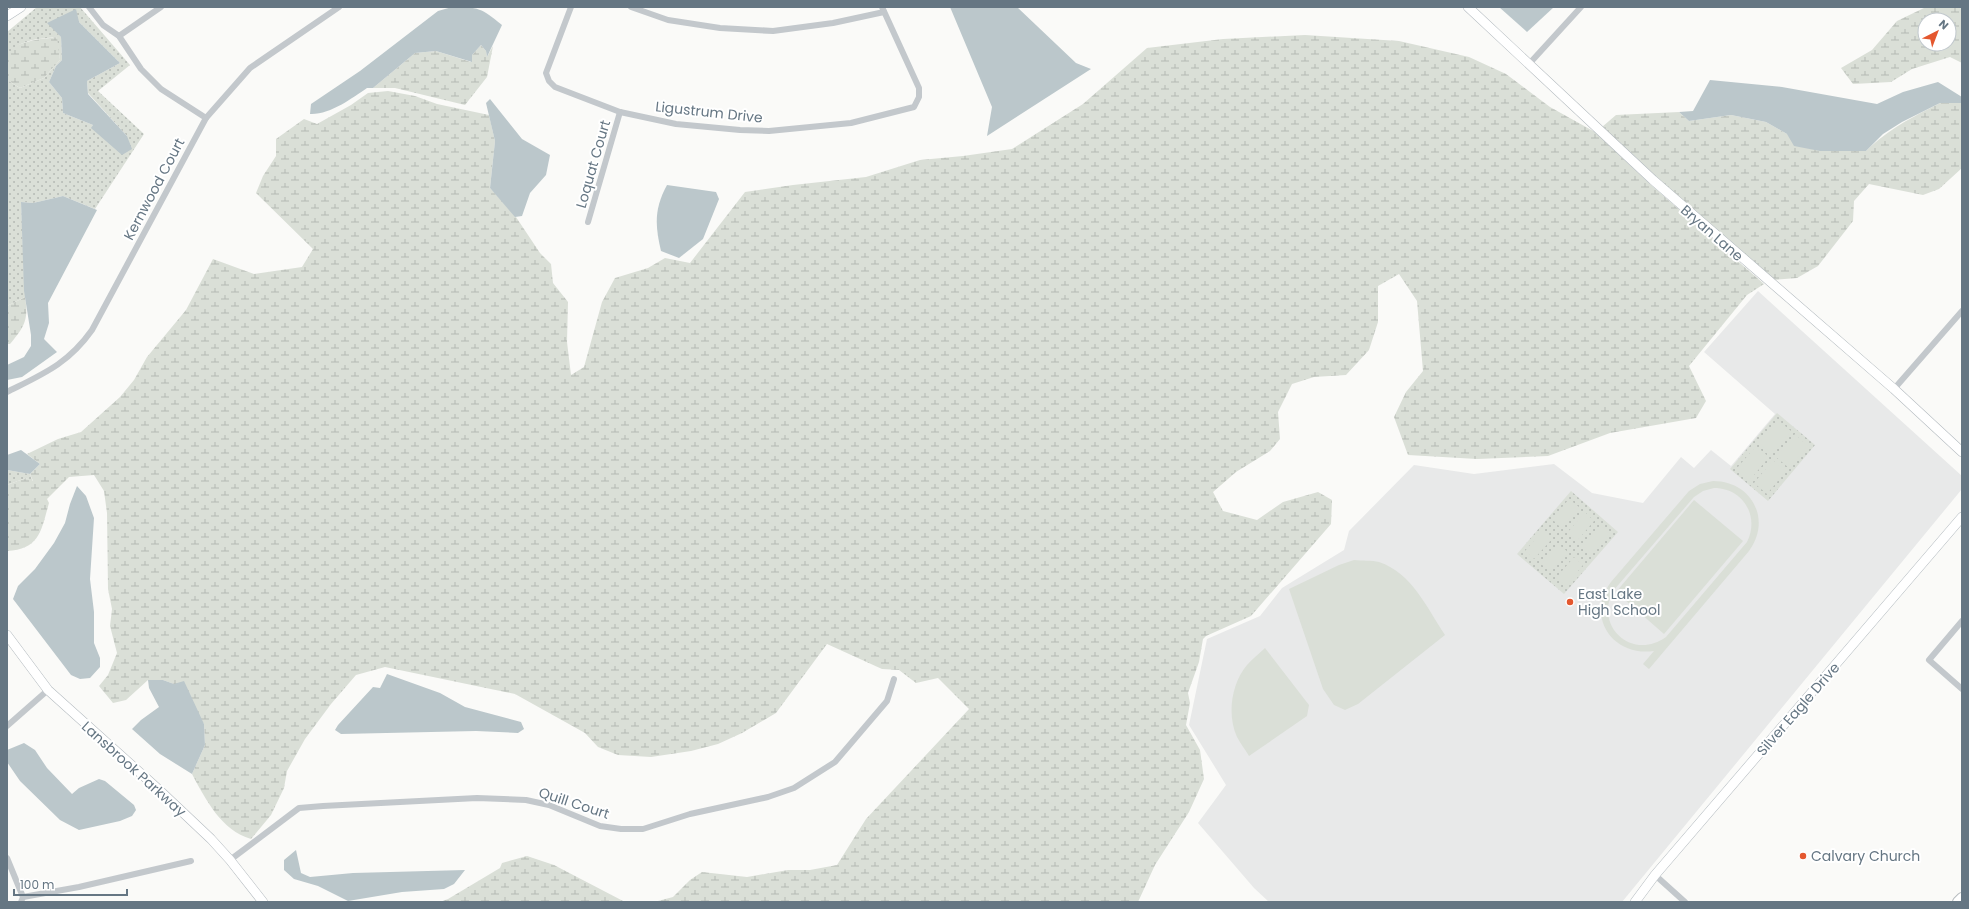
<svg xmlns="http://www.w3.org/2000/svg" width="1969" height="909" viewBox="0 0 1969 909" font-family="Poppins,sans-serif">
	<defs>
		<pattern id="wetland-marsh" width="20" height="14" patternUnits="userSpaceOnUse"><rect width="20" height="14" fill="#dadfd7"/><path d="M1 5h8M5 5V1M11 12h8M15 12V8" fill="none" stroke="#b4b9b4"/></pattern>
		<pattern id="park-dots" width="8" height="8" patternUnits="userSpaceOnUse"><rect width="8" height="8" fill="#dadfd7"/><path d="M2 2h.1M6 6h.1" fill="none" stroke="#b4b9b4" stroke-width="1.8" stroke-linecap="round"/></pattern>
	</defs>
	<rect width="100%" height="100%" fill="#fafaf8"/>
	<!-- built -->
	<polygon fill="#e8e9e9" points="1758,291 1962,476 1962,489 1622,902 1269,902 1254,888 1198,823 1226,785 1189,725 1207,639 1260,616 1282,588 1344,550 1349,531 1414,465 1474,474 1554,464 1592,493 1643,503 1681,457 1694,468 1711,450 1731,466 1775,414 1704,352"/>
	<!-- wetland -->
	<g fill="url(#wetland-marsh)" fill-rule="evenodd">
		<path d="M1926 7H1962V63L1950 57 1912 69 1891 82 1853 84 1841 68 1872 50 1897 21ZM1925 20H1949V44H1925Z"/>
		<path d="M1305 35 1399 41 1469 57 1506 74 1550 107 1595 132 1650 184 1764 284 1747 295 1689 366 1706 401 1696 418 1610 433 1548 456 1477 459 1408 455 1394 417 1406 392 1423 371 1417 301 1399 274 1378 286V322L1369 350 1346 375 1314 377 1292 384 1278 412 1280 439 1270 451 1236 472 1213 492 1223 511 1257 520 1283 502 1318 492 1332 500 1331 524 1251 616 1206 636 1203 639 1199 662 1188 693 1190 703 1186 725 1200 750 1204 779 1189 812 1155 865 1138 902H654L673 897 690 880 702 872 747 877 788 870H810L837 865 866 819 969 709 938 678 916 683 899 670 882 669 827 644 776 713 742 733 718 744 691 751 651 757 618 755 598 747 585 733 515 694 385 667 356 675 331 704 305 739 287 771 284 788 271 815 251 839C221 830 206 800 192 774L205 745 204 724 174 684 163 680H148L126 700 113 703 99 686 108 675 117 653 110 626 112 609 108 589 107 513 104 491 94 475 69 477 47 499 49 503C41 531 40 549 7 551V485L26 478 33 481 30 474 40 464 27 454 58 439 81 432 120 397 134 380 147 357 186 310 213 259 254 274 302 267 313 249 256 193 263 176 276 156V139L304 119 317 124 351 105 368 93 388 91 415 96 437 104 489 115 495 141 490 188 516 217 540 253 551 264 553 283 568 302 567 342 571 375 584 367 602 302 615 278 648 268 665 258 690 263 745 192 793 185 866 177 920 160 963 156 1012 149 1083 104 1147 48 1223 39Z"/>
		<path d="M58 37 60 60 44 78 20 88 7 80C7 73 6 64 7 57 12 40 43 39 58 37Z"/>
		<polygon points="481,45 486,51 487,57 493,46 487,77 465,105 395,88 373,88 415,53 436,51 471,62 472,55"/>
		<path d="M1940 103H1962V168L1939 189 1923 195 1869 184 1854 201 1853 221 1818 266 1797 278 1773 280 1655 177 1602 127 1616 115 1679 112 1689 121 1731 115 1766 122 1787 134 1866 151C1890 128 1911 118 1940 103Z"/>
		<path d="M25 297C29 320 24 327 10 344H7V306Z"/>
		<polygon points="527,856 554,865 625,902 440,902 448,899 500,868 502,863"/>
	</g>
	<!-- park -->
	<g fill="url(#park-dots)" fill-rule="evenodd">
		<path d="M37 7H80L130 65 98 91 144 134 95 209 63 196 33 203 21 202 25 297 7 306V80L20 88 44 78 60 60 57 37C40 39 14 39 7 59V32ZM79 22 120 63 87 81 88 93 127 136 92 127 93 125 63 113 62 98 49 82 56 66 62 60 61 37 48 23Z"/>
		<polygon points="1777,413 1815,445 1768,501 1730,469"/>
		<polygon points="7,470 30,474 33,482 26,478 7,485"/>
		<polygon points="1571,491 1618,532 1564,594 1517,554"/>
	</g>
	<!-- pitch -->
	<g fill="#dadfd7" fill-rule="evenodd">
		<polygon points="1778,420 1791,431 1772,454 1759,443"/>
		<polygon points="1795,434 1808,446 1789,468 1776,457"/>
		<polygon points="1756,446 1769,457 1750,480 1737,468"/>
		<polygon points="1773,460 1786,471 1767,494 1754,483"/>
		<path d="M1713 481C1752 481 1772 520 1749 551L1649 669 1643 664 1654 651C1613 657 1585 617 1611 582L1689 491 1700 484ZM1714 488C1743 488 1760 516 1747 542L1666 637C1633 661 1594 627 1613 591L1694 497 1703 491Z"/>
		<polygon points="1569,499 1579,507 1561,528 1552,519"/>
		<polygon points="1694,500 1743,541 1664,634 1616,592"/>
		<polygon points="1585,512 1594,521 1577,541 1567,533"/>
		<polygon points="1601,526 1610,534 1592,554 1583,546"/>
		<polygon points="1543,530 1552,539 1534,559 1525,551"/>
		<polygon points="1558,544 1568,552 1550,572 1541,564"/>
		<polygon points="1574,557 1583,565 1566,586 1556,578"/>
		<path d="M1354 560C1362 561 1372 560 1379 562 1412 573 1427 608 1445 635L1358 704 1345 710 1334 705 1323 689 1289 589 1339 565Z"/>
		<path d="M1265 648 1309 705 1307 716 1249 756C1245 749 1240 743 1237 737 1227 715 1231 684 1247 665 1252 659 1259 654 1265 648Z"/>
	</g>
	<!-- water -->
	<g fill="#bbc7cb">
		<path d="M452 7C479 7 481 8 502 25L487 57 486 51 481 45 472 55V62L436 51 415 53 373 88H367C352 98 330 115 310 114L311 104 360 71 438 11Z"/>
		<polygon points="950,7 1017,7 1076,63 1091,69 987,136 992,107"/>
		<polygon points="1499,7 1554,7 1527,32"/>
		<polygon points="76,9 79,22 120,63 87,81 88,94 127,136 132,149 122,155 91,128 93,125 63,113 62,98 49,82 56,66 62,60 61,37 47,23"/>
		<polygon points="1710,80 1782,87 1877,104 1903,92 1938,82 1962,97 1962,103 1940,103 1902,122 1883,134 1866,151 1820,151 1794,146 1787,134 1766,122 1731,115 1689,121 1679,112 1693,111"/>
		<polygon points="490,99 522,139 550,155 546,175 530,193 522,216 515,217 490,188 495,141 486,103"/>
		<path d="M667 185 716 192 719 199 703 239 679 258 661 251C655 225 654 209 667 185Z"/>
		<polygon points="63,196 97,210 48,303 49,323 44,339 57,352 22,377 7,380 7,365 24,357 31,346 31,335 24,291 21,202 33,203"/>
		<polygon points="21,450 40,464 30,474 7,470 7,455"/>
		<polygon points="77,486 86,496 94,518 90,579 94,612 94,643 100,658 100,667 90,678 80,679 71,675 13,599 18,586 35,569 54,543 65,523 70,504"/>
		<polygon points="387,674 440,693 465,707 521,722 524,729 518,733 476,731 341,734 335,730 338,725 373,687 380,688"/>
		<polygon points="148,680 163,680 174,684 184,681 204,724 205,745 192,774 160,754 132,729 141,720 159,707 149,688"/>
		<polygon points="24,743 35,750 47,768 72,794 79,788 99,779 105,781 134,805 136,810 132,816 120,821 79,830 60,820 20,781 7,762 7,750"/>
		<polygon points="296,850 301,873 310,877 353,873 465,870 454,884 444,889 402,892 348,901 318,886 294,879 284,870 284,860"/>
	</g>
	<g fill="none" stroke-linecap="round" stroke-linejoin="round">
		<defs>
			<g id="secondary">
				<polyline points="1468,7 1653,180 1894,389 1962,452"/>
				<polyline points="7,16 21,7"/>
				<polyline points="7,635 48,690 157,788 211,839 230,860 263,902"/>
				<polyline points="1635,902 1655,875 1962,517"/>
			</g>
			<polyline id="primary" points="1958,902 1962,898"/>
		</defs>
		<!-- secondary casing -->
		<use href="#secondary" stroke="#b3babf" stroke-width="10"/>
		<!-- primary casing -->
		<use href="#primary" stroke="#b5babe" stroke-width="12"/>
		<!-- street -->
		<g stroke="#c3c8cc" stroke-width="6">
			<polyline points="89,7 103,25 119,36 141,69 161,89 206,118"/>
			<polyline points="571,7 546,73 549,81 555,87 620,112 676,124 740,130 769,131 851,123 914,107 919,97 919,88 882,7"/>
			<polyline points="631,7 668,20 720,28 773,31 833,23 884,12"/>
			<polyline points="119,36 161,7"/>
			<polyline points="1529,64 1581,7"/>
			<polyline points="588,222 620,112"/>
			<polyline points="1894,389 1962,311"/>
			<path d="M7 392C43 374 68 364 92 330L206 118 250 68 339 7"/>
			<polyline points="1962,621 1929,660 1962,689"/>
			<polyline points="7,726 48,690"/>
			<polyline points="7,858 23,897 21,902"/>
			<polyline points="230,860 299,808 323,806 477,798 526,800 549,805 600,826 621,829 643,829 690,814 768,797 794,788 835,762 887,701 894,679"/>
			<polyline points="1655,875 1685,902"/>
			<polyline points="23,897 79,887 191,861"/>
		</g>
		<!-- secondary -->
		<use href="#secondary" stroke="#fff" stroke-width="9"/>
		<!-- primary -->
		<use href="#primary" stroke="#fff" stroke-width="10"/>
	</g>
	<!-- markers -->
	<g fill="#e4572e" stroke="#fff" stroke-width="1.5">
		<circle cx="1570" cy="602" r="4"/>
		<circle cx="1803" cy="856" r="4"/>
	</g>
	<g text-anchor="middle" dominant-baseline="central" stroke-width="4" stroke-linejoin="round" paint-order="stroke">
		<!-- street labels -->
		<g font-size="14" fill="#657683" stroke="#fff">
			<text transform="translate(709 112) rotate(6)">Ligustrum Drive</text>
			<text transform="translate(593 164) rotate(-74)">Loquat Court</text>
			<text transform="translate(154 189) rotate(-62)">Kernwood Court</text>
			<text transform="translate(1712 233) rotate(41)">Bryan Lane</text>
			<text transform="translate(1798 709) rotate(-49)">Silver Eagle Drive</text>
			<text transform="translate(134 769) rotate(42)">Lansbrook Parkway</text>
			<text transform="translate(574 803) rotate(18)">Quill Court</text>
		</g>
		<!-- poi labels -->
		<g font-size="14" fill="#657683" stroke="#fff" text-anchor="start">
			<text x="1578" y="594">East Lake<tspan x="1578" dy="16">High School</tspan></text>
			<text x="1811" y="856">Calvary Church</text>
		</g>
	</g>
	<!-- border -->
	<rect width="1969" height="909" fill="none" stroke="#657683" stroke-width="16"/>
	<!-- north arrow -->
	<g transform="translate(1937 32) rotate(42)"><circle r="19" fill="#ffffff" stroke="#c1c8cd"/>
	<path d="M0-3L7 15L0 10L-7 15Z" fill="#e4572e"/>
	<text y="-6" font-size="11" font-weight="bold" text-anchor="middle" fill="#657683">N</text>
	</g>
	<!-- scale -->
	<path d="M14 889v6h113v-6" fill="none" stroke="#657683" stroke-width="2"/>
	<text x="20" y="889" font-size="12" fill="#657683" stroke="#ffffff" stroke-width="3" paint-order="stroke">100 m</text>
</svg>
